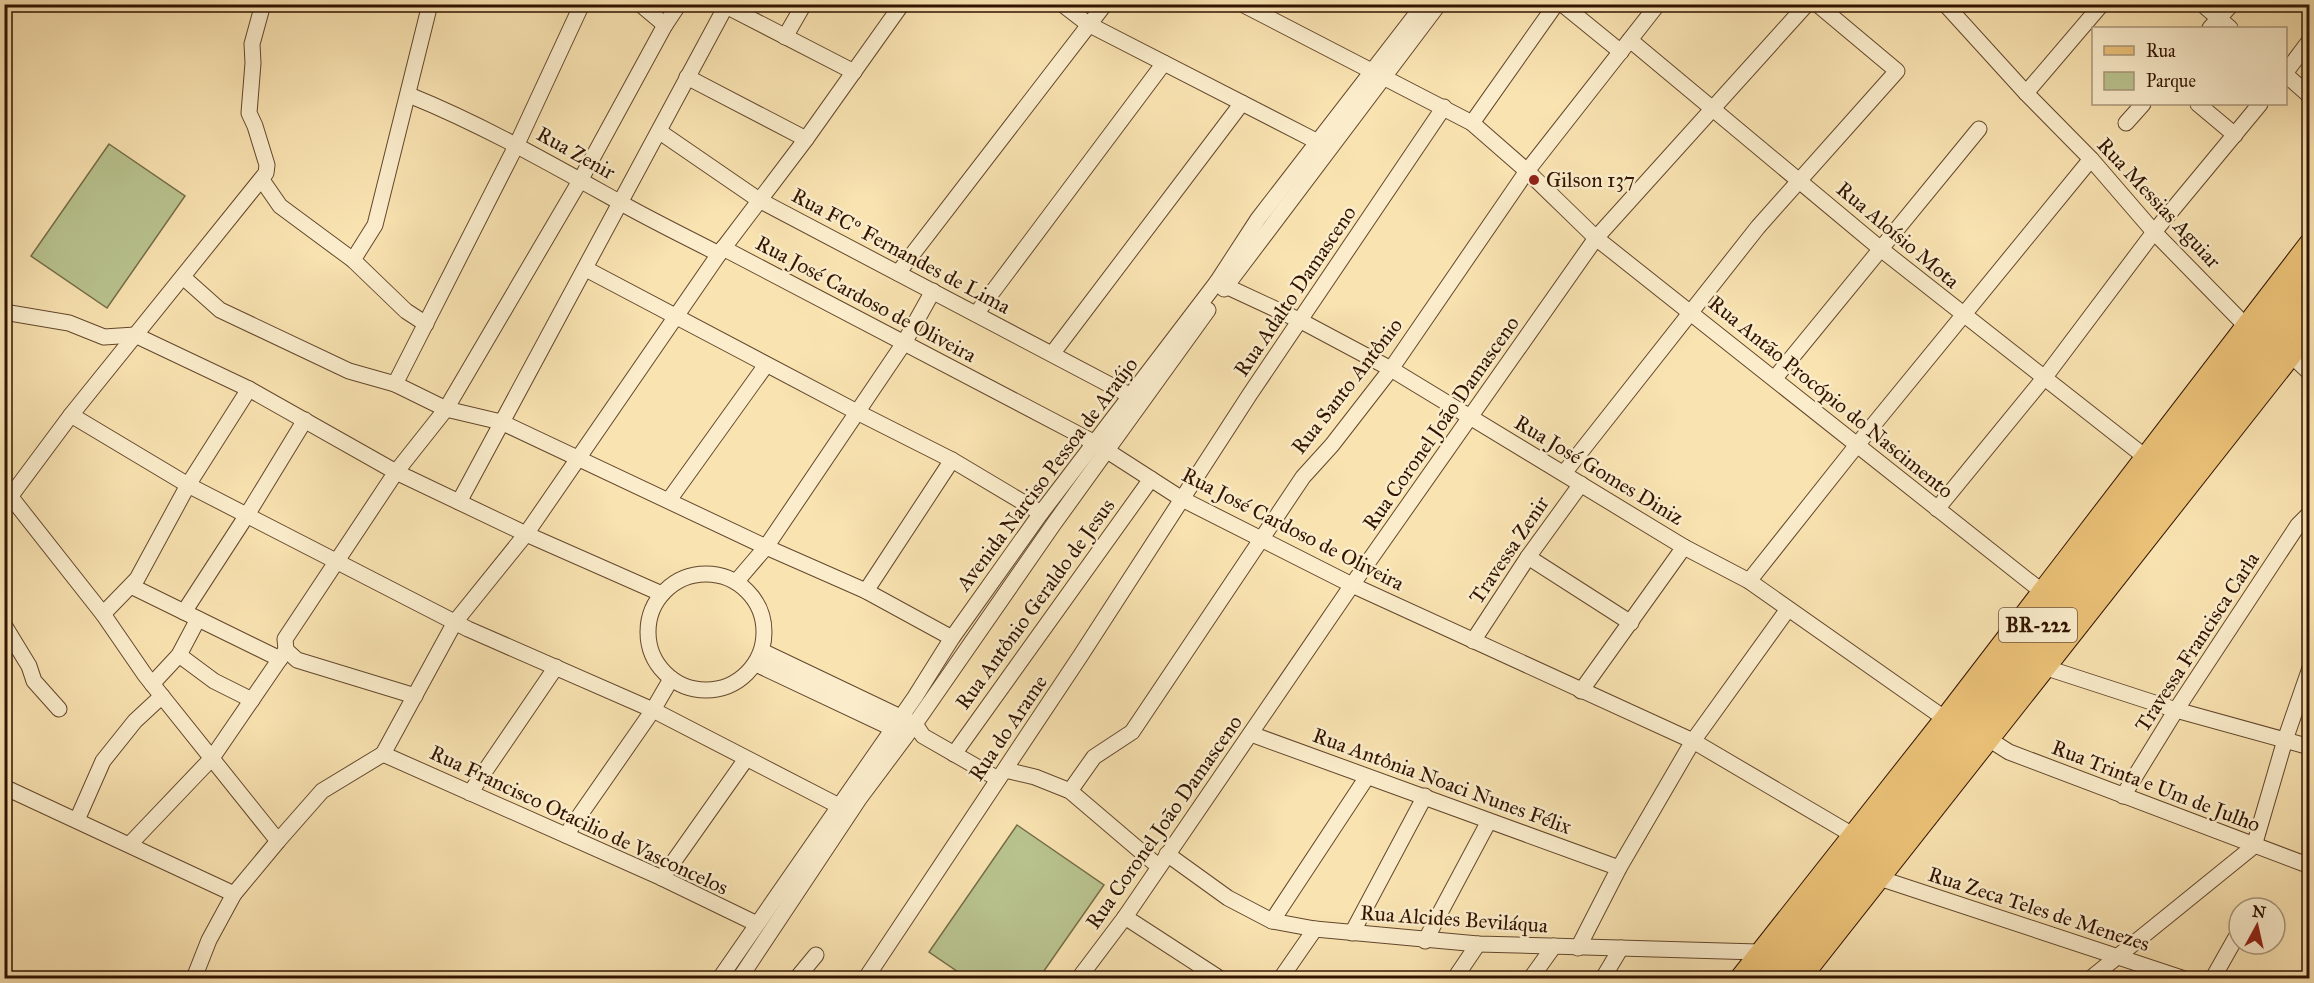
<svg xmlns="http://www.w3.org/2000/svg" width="2314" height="983" viewBox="0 0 2314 983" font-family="'IM FELL Great Primer',serif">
	<rect width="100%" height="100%" fill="#f9e3b1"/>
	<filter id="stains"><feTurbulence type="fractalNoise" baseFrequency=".00333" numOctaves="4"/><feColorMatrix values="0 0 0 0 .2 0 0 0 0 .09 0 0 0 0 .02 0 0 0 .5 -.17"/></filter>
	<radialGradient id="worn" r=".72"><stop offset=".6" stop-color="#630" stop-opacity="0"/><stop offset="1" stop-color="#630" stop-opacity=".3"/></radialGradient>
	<!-- green -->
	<g fill="#b9c48f" stroke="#756c48" stroke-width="1.5">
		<polygon points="109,144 185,196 107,308 31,256"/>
		<polygon points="1017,825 1104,885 1039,978 967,978 929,952"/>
	</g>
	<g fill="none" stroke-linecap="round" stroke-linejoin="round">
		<defs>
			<g id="minor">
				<polyline points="640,4 665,25"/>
				<polyline points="1062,4 1088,24 1318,142"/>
				<polyline points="1242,4 1472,123 1527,171 1596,238 2040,590"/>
				<polyline points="1562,4 1621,52"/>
				<polyline points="1945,4 2026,93 2091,159 2154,232 2244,324"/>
				<polyline points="2202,4 2230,28"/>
				<polyline points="726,6 854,72"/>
				<polyline points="2210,28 2232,4"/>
				<polyline points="785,37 804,4"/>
				<polyline points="1630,40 1882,250 2144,456"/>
				<polyline points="2286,72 2310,40"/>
				<polyline points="2286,75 2310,96"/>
				<polyline points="687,77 806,139"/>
				<polyline points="2026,93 2102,4"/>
				<path d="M409 95C483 125 551 164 621 203 653 221 686 237 719 254"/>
				<polyline points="2198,104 2235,135"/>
				<polyline points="1472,123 1556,4"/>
				<polyline points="2126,123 2143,104"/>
				<polyline points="660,132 759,200 1131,396"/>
				<polyline points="262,180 280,206 353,260 406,311 426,324"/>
				<polyline points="723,248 1095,443 1182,499 1352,585 1693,741 1851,834"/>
				<polyline points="353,260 375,225 430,4"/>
				<polyline points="586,269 857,412 952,460 1041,513"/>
				<polyline points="898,273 1105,4"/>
				<polyline points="183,277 220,310 349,371 395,384 446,409 501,422 766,547 866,591 952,638"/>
				<polyline points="1217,282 1301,321 1391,369 1684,547 1749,581 1944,718"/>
				<polyline points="1224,289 1439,4"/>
				<polyline points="4,312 69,323 104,337 135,335 249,389 396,472 526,534 662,594"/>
				<polyline points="976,314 1164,63"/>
				<polyline points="1052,354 1242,103"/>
				<polyline points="2292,356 2310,373"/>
				<polyline points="1775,378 1979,129"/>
				<polyline points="395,384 517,144 582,4"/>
				<polyline points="71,415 188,485 468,629 653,710 839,806"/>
				<polyline points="1564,473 1758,227 1897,71 1817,4"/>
				<polyline points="10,496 103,614 145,675 278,841"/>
				<polyline points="669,500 766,365"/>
				<polyline points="459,502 727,4"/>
				<polyline points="4,505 71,415 266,173 267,165 255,126 249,113 253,63 252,44 263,4"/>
				<polyline points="1937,509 2045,377 2154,232 2260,104"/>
				<polyline points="1528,557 1631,623"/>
				<circle cx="706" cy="632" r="58"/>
				<polyline points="1749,581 1857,445 2091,159"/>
				<polyline points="736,582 766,547 904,343 933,291"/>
				<polyline points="131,586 280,659"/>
				<polyline points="866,591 952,460"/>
				<polyline points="184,612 247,515 305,420"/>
				<polyline points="103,614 137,579 188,485 249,389"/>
				<polyline points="4,625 29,666 34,681 59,709"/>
				<polyline points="1473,641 1528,557 1581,484"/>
				<polyline points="762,651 915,724 923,736 998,779"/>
				<polyline points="179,655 214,681 252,700"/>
				<polyline points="756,664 900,732"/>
				<polyline points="2047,668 2176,710 2310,747"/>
				<polyline points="152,684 179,655 198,619"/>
				<polyline points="1581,691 1684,547"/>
				<polyline points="415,696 297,660 286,650 285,639 396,472 446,409 581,179 665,25 679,4"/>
				<polyline points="1251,734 1619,868"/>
				<polyline points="1990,740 2009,752 2310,866"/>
				<polyline points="383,754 662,878 757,924"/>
				<polyline points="954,754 1151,479"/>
				<polyline points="1005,770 1035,777 1070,791 1158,866"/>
				<polyline points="4,787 234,894"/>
				<polyline points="1070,791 1094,757 1132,732 1303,477 1332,445 1391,369 1527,171 1658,4"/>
				<polyline points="470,793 556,667"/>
				<polyline points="2123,796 2176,710 2298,525 2310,513"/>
				<polyline points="77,820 103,761 135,721 162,696"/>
				<polyline points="566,835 653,710 671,679"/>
				<polyline points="130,844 212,758 286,650"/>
				<polyline points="1167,854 1228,898 1272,921 1315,929 1478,944 1758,952"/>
				<polyline points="662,878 746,759"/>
				<polyline points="1882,879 2182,978"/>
				<polyline points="1125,917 1219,978"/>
				<polyline points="1272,921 1367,777"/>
				<polyline points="1352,933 1425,796"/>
				<polyline points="1425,941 1489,821"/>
				<polyline points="1578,948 1619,868 1693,741 1788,609"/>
				<polyline points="194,978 209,940 234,894 278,841 322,791 383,754 455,622 526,534 719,254 806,139 902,4"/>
				<polyline points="720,978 915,697 952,638 1041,513 1217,282 1258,219 1424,4"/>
				<polyline points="740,978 859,799 915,724 1053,525 1208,310"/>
				<polyline points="797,978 816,955"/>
				<polyline points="866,978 1081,655 1250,394 1444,107"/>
				<polyline points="1079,978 1125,917 1352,585 1596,238 1807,4"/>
				<polyline points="1281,978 1315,929"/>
				<polyline points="1455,978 1478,944"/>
				<polyline points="1531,978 1554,946"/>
				<polyline points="1603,978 1621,948"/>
				<polyline points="2091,978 2254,846 2285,740 2310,668"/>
				<polyline points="2213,978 2239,932"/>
			</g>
			<g id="major">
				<polyline points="1739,978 1944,718 2310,241"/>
				<polyline points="1802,978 2310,333"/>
			</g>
			<g id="highway">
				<polyline points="1996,670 2011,629"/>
				<path d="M1763 978C1948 744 2128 506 2310 269"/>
				<polyline points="1782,978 1889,846 2310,302"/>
			</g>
		</defs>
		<!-- minor casing -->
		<use href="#minor" stroke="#63472c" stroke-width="17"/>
		<!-- major casing -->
		<use href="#major" stroke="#311300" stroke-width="20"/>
		<!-- highway casing -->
		<use href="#highway" stroke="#311300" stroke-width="23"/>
		<!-- minor -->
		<use href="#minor" stroke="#fbedcc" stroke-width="15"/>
		<!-- major -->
		<use href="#major" stroke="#ecc278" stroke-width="18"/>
		<!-- highway -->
		<use href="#highway" stroke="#ecc278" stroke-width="21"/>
	</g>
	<!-- markers -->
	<circle fill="#8f2418" stroke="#fbedcc" stroke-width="2" cx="1534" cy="180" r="6"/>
	<g text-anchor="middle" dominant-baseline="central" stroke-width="5" stroke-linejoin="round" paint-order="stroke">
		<!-- shield labels -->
		<rect fill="#fbedcc" stroke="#6e543d" stroke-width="1.5" x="1999" y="608" width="78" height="34" rx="4.5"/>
		<g font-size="20" font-weight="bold" fill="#311300">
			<text x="2038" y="625">BR-222</text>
		</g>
		<!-- street labels -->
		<g font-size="21" fill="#311300" stroke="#fbedcc">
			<text transform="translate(576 153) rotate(29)">Rua Zenir</text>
			<text transform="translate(2159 203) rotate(47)">Rua Messias Aguiar</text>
			<text transform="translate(1898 235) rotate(40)">Rua Aloísio Mota</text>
			<text transform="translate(901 251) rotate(28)">Rua FCº Fernandes de Lima</text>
			<text transform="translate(1295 291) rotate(-56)">Rua Adalto Damasceno</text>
			<text transform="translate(866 299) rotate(28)">Rua José Cardoso de Oliveira</text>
			<text transform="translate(1347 386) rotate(-52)">Rua Santo Antônio</text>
			<text transform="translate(1831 397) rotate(39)">Rua Antão Procópio do Nascimento</text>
			<text transform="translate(1441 423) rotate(-55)">Rua Coronel João Damasceno</text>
			<text transform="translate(1599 470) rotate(31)">Rua José Gomes Diniz</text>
			<text transform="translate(1047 474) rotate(-53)">Avenida Narciso Pessoa de Araújo</text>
			<text transform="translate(1293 529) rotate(27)">Rua José Cardoso de Oliveira</text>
			<text transform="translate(1509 550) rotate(-56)">Travessa Zenir</text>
			<text transform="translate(1035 604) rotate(-54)">Rua Antônio Geraldo de Jesus</text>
			<text transform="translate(2197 642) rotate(-57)">Travessa Francisca Carla</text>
			<text transform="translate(1008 728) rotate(-56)">Rua do Arame</text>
			<text transform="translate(1442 781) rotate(20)">Rua Antônia Noaci Nunes Félix</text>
			<text transform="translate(2156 786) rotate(21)">Rua Trinta e Um de Julho</text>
			<text transform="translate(579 820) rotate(25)">Rua Francisco Otacilio de Vasconcelos</text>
			<text transform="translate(1164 822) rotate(-55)">Rua Coronel João Damasceno</text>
			<text transform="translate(2039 909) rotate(18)">Rua Zeca Teles de Menezes</text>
			<text transform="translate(1454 919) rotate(4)">Rua Alcides Beviláqua</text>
		</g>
		<!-- poi labels -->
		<g font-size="21" fill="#311300" stroke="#fbedcc" text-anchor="start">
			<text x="1546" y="180">Gilson 137</text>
		</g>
	</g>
	<!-- margin -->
	<rect width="2314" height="983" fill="none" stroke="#f9e3b1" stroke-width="24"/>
	<rect x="6" y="6" width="2302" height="971" fill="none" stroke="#311300" stroke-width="3"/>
	<rect x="12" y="12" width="2290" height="959" fill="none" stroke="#311300" stroke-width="1.5"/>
	<!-- legend -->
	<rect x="2092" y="27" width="195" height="78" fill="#fbedcc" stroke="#aa967a" stroke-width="1.5"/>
	<rect x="2104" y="46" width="30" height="9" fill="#ecc278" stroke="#aa967a" stroke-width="1.5"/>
	<text x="2146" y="57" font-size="18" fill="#311300">Rua</text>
	<rect x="2104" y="72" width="30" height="18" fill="#b9c48f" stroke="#aa967a" stroke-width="1.5"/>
	<text x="2146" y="87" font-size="18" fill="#311300">Parque</text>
	<!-- north arrow -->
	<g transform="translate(2257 926) rotate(8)"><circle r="28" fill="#fbedcc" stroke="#aa967a" stroke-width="1.5"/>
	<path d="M0-4.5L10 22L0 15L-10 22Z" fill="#8f2418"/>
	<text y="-9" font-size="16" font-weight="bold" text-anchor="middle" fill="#311300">N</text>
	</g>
	<rect width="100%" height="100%" filter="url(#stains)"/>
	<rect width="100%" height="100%" fill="url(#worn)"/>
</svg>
